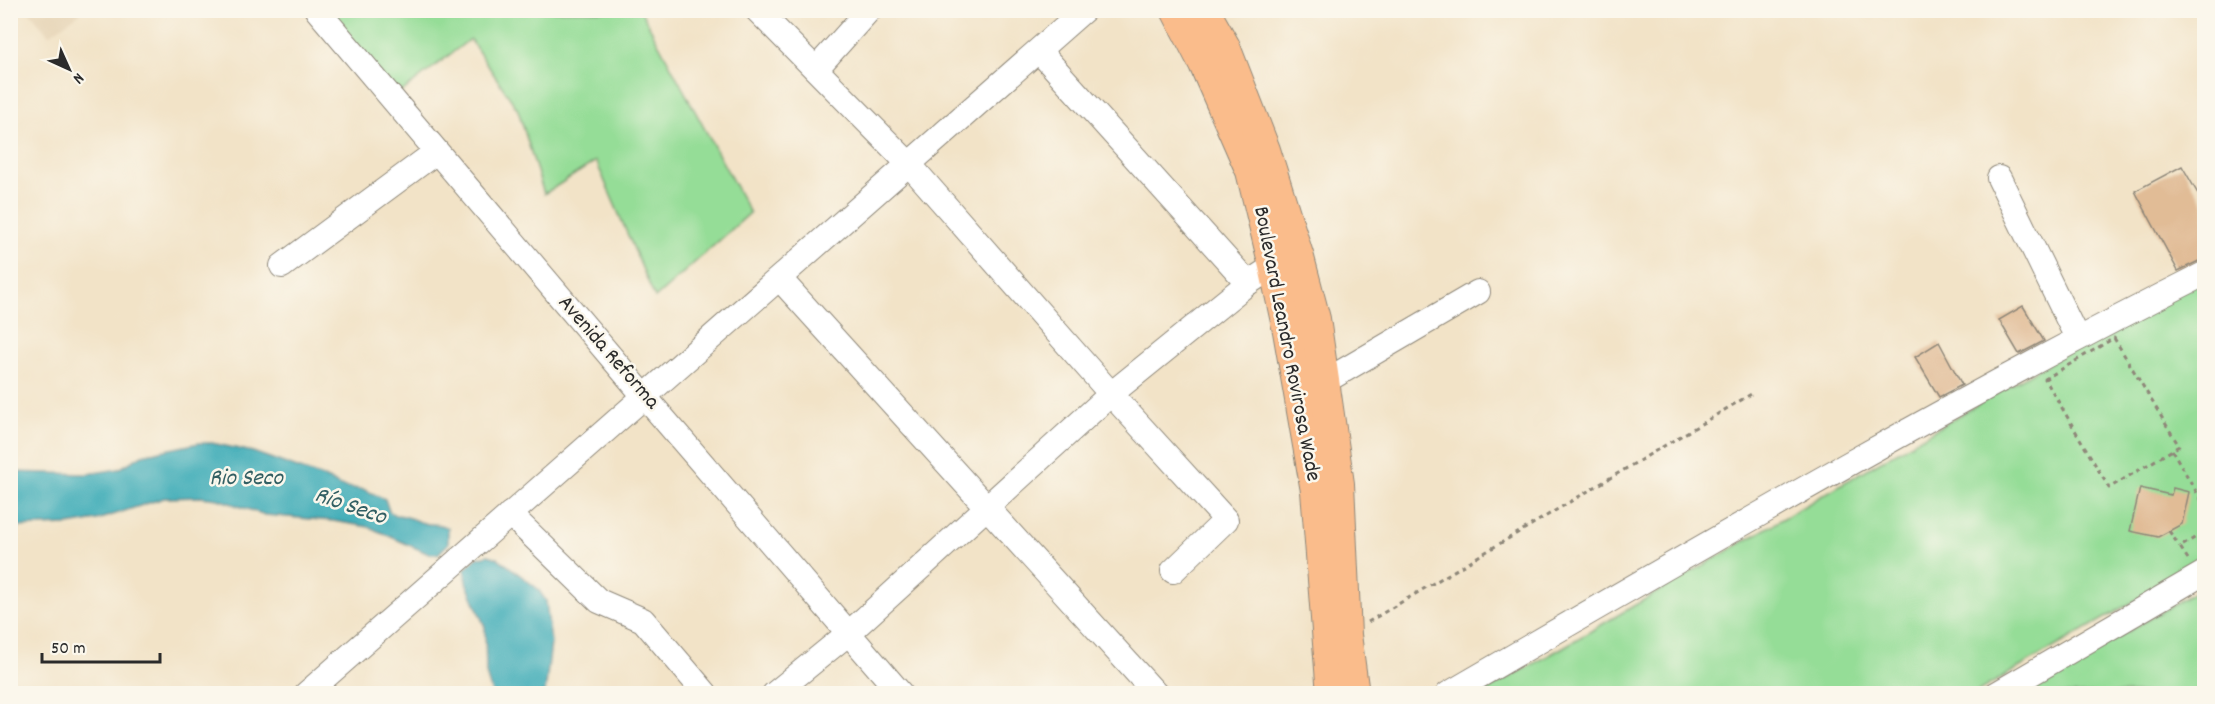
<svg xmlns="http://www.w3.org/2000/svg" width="2215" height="704" viewBox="0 0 2215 704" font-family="Dekko,sans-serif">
	<rect width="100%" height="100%" fill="#fbf7ec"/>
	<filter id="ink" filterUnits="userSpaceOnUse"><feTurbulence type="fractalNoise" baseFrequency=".0167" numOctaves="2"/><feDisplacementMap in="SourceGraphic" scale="12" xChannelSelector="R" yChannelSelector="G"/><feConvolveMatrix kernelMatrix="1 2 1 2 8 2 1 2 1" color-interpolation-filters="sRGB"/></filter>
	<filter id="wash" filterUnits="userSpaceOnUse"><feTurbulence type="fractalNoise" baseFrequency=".008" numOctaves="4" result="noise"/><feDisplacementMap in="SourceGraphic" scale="24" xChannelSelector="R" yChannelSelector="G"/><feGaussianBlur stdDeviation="1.35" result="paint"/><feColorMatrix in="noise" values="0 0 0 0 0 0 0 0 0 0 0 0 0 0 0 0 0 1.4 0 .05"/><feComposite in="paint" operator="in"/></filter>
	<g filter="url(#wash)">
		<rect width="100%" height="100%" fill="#f2e3c7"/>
		<!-- built -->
		<polygon fill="#e7d5b7" points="29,11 83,11 49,35"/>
		<!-- green -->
		<g fill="#95dd97" stroke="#608461" stroke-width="1.5">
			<polygon points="322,11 641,11 750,213 655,298 596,161 544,194 518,110 470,39 395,97"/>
			<polygon points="2204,272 2204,561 1975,693 1480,694 1560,649"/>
			<polygon points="2204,586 2204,693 2021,694 2200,589"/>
		</g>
		<!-- water -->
		<g fill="#3cacb7" stroke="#346c71" stroke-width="1.5">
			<path d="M199 443H212L253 452 328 479 340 486 365 490 385 499 389 511 395 515C409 515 411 520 424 523 433 526 439 522 448 528V544L438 554H429L369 527 333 521 265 515 218 499 202 497 164 498 97 520 68 525 11 527V472L87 474 119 469 142 455Z"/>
			<polygon points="488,555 498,558 538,589 546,601 551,643 545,693 492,693 486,674 485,627 466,582 465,569 477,558"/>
		</g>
		<g id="blocks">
			<!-- building -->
			<g fill="#e1bc96">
				<polygon points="2182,166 2205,206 2205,258 2178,271 2135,191"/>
				<polygon points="2023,306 2044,341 2019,354 1999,320"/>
				<polygon points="1939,342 1962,385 1939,397 1915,357"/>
				<polygon points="2140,488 2171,495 2173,488 2189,492 2182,524 2158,537 2130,531"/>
			</g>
		</g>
	</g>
	<g filter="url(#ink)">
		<use href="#blocks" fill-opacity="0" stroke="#8e8779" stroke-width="1.5"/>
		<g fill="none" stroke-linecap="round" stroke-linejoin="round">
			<defs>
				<g id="minor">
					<polyline points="317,10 645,397 901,694"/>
					<polyline points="757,10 909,164 1111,394 1226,520 1173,571"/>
					<polyline points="1039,51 1248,283"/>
					<polyline points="816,69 869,10"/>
					<polyline points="1999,178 2077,338"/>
					<polyline points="282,266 436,152"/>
					<polyline points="780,279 1156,694"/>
					<polyline points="1324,382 1478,292"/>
					<polyline points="510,514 599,601 643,620 706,694"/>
					<polyline points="306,694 1084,10"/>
					<polyline points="774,694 850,632 1111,394 1248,283 1274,266 1290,261"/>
					<path d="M1448 694C1698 549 1947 403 2204 274"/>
					<polyline points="1996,694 2204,573"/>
				</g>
				<g id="major">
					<polyline points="1176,10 1204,64 1251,171 1274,266 1288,331 1316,491 1332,694"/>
					<polyline points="1204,10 1225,47 1265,150 1299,258 1315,319 1339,484 1346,635 1354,694"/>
				</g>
			</defs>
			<!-- minor casing -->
			<use href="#minor" stroke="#8e8779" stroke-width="26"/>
			<!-- major casing -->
			<use href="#major" stroke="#8e8779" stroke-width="32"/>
			<!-- path -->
			<g stroke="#8e8779" stroke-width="3" stroke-dasharray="4.5 4.5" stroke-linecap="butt">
				<polygon points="2114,338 2179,446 2109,488 2045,379"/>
				<polyline points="2172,450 2204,505"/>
				<polyline points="2169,531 2180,547"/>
				<polyline points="2188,559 2180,547 2204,532"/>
				<polyline points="1368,622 1753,393"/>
			</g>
			<!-- minor -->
			<use href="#minor" stroke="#fff" stroke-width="24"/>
			<!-- major -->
			<use href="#major" stroke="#fabc8b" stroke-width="30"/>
		</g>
	</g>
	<g text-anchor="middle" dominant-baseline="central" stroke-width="5" stroke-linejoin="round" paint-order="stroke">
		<!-- street labels -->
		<g font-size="22" fill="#2b2b2b" stroke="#fbf7ec">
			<text transform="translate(1286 344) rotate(79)">Boulevard Leandro Rovirosa Wade</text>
			<text transform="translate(608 353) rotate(49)">Avenida Reforma</text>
		</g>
		<!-- water labels -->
		<g font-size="24" font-style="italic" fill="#325f63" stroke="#fbf7ec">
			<text x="246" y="479">Rio Seco</text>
			<text transform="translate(350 507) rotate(19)">Río Seco</text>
		</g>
	</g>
	<!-- margin -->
	<rect width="2215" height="704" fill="none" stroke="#fbf7ec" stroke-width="36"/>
	<!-- north arrow -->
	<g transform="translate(69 69) rotate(135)" stroke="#fbf7ec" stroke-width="4.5" paint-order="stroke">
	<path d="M0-4.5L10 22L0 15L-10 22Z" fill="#2b2b2b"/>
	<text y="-9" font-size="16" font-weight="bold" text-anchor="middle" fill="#2b2b2b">N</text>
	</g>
	<!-- scale -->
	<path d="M42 653v9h118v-9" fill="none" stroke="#2b2b2b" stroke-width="3"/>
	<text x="51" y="653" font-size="18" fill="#2b2b2b" stroke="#fbf7ec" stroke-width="4.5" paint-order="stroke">50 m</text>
</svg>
